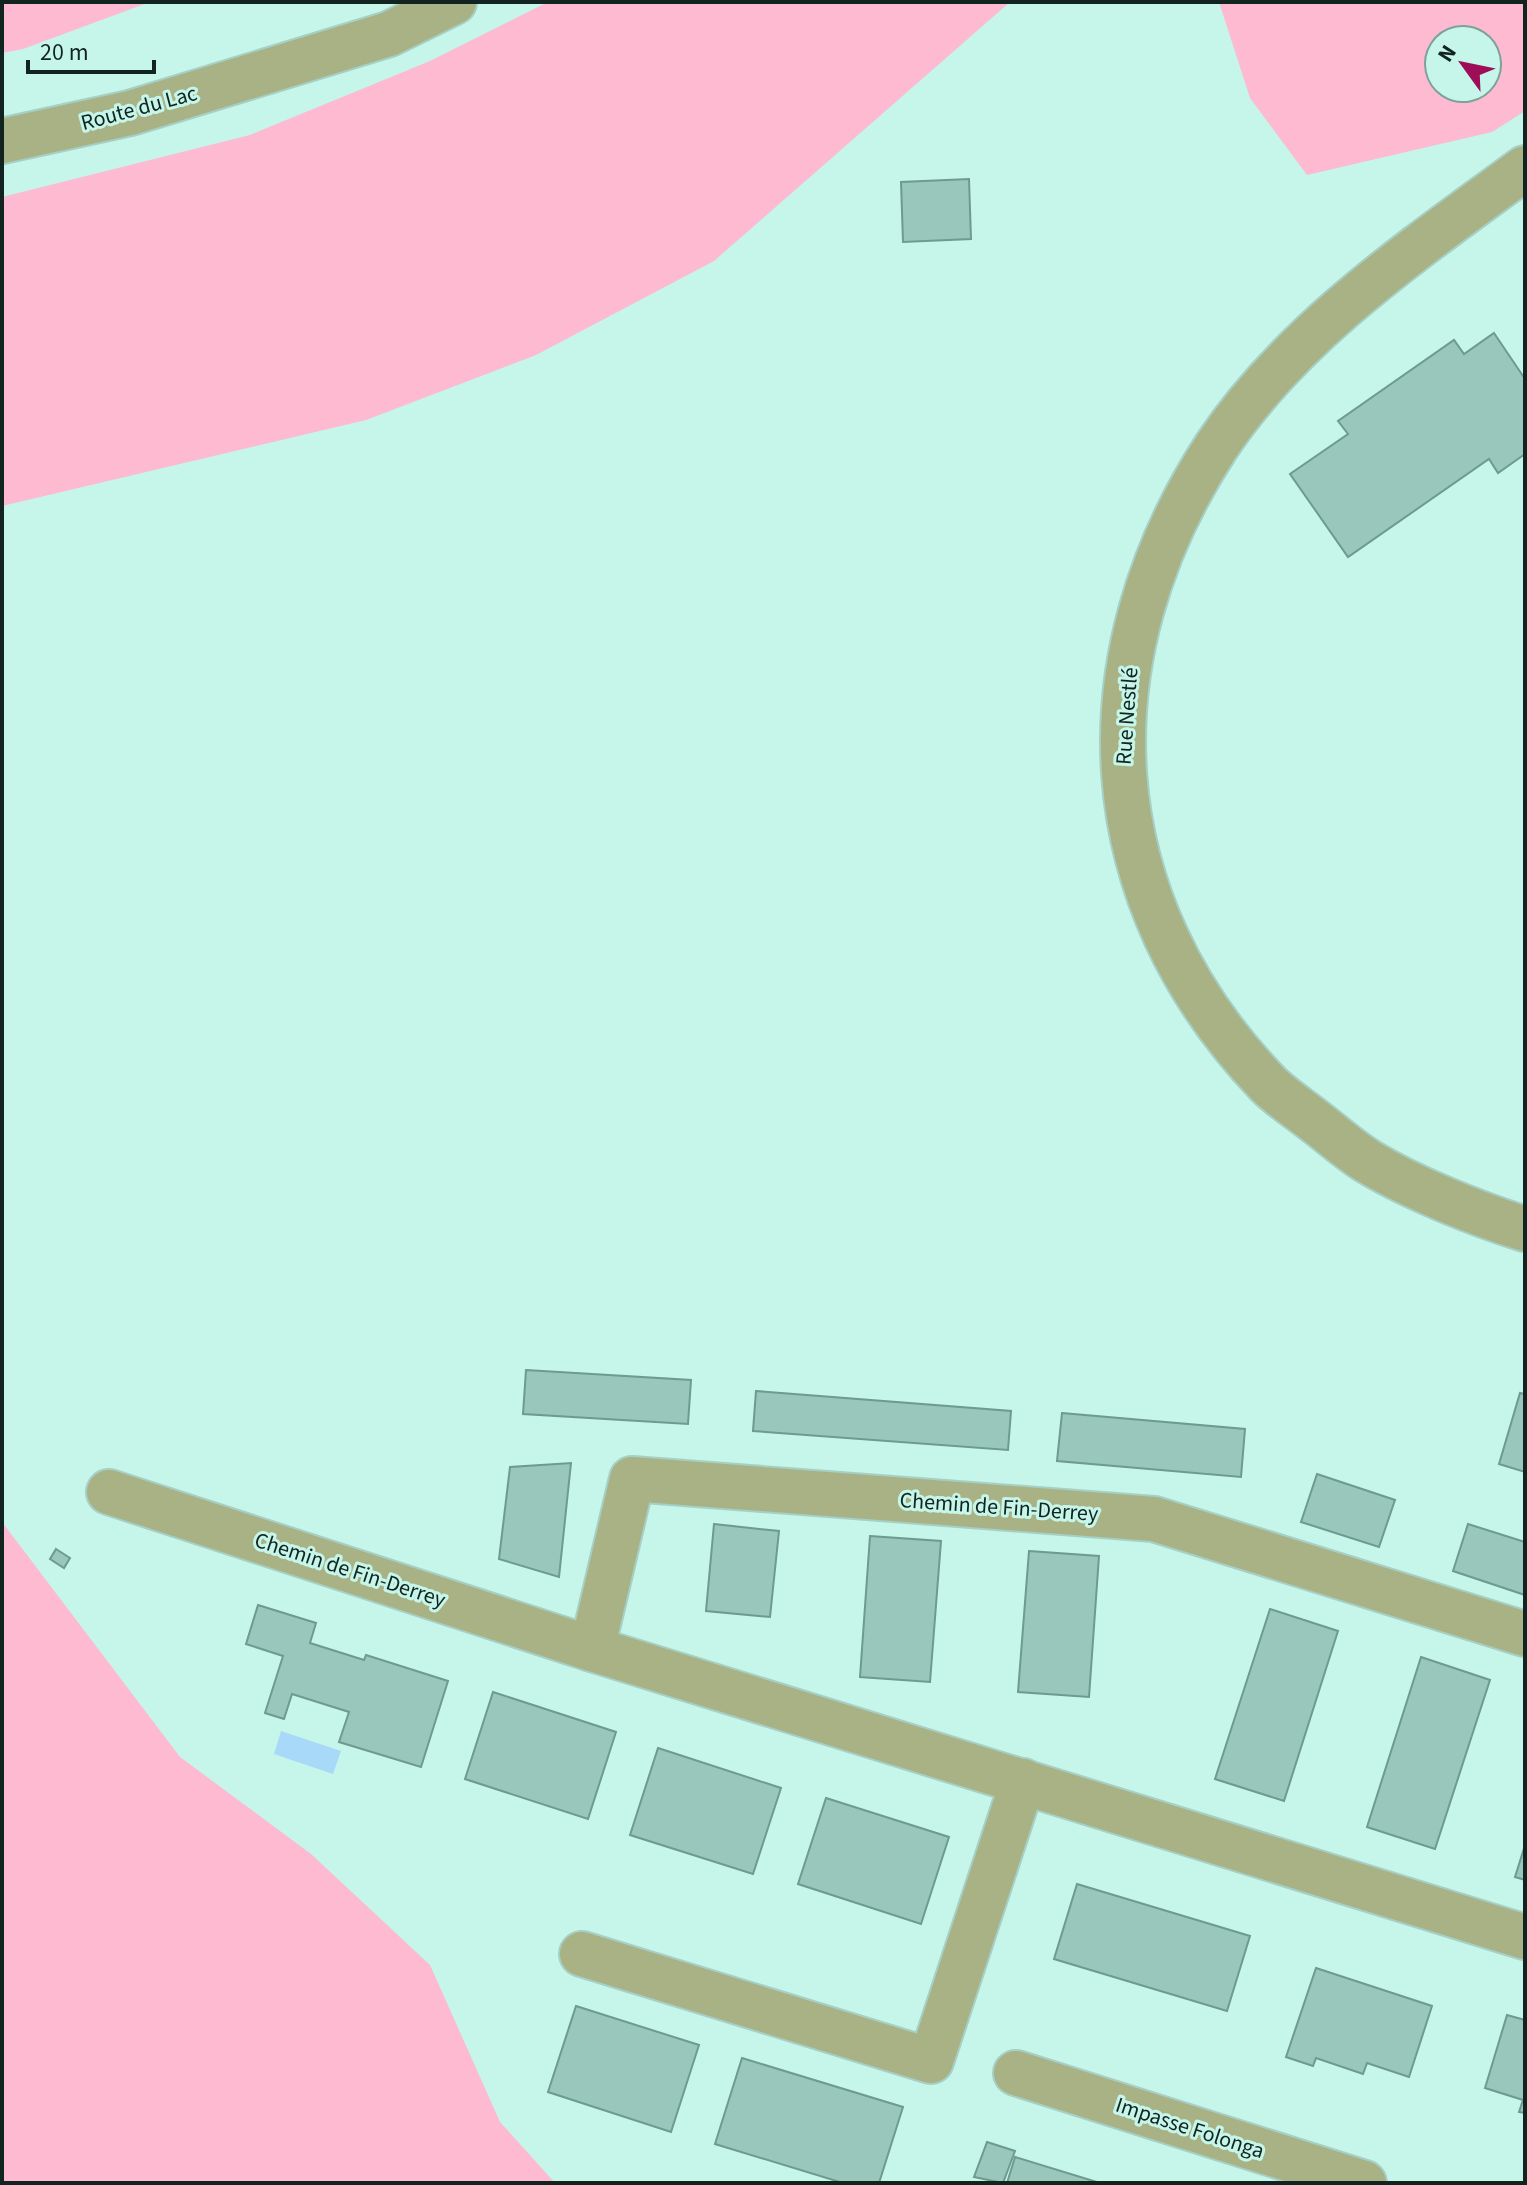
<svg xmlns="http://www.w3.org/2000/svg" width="1527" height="2185" viewBox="0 0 1527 2185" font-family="'Source Sans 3',sans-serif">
	<rect width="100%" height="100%" fill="#c6f5e9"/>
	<!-- green -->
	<g fill="#fdbad0" fill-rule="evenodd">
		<polygon points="2,2 150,2 23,49 2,53"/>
		<polygon points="548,2 1010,2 714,261 536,355 366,420 2,506 2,197 250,135 430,61"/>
		<path d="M1219 2H1525V111L1492 132 1307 175 1250 98ZM1439 40H1487V88H1439Z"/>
		<polygon points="2,1522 180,1757 311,1854 430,1965 500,2122 555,2183 2,2183"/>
	</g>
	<!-- water -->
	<polygon fill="#a9d9f8" points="281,1731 341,1751 333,1774 274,1754"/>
	<!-- building -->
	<g fill="#99c7bc" stroke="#6e9a8f" stroke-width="2">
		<polygon points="969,179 971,239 903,242 901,182"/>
		<polygon points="1494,333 1525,379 1525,454 1498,473 1489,459 1348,557 1290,474 1348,434 1338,421 1454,340 1464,354"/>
		<polygon points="526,1370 691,1380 688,1424 523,1414"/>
		<polygon points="756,1391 1011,1411 1008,1450 753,1431"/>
		<polygon points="1520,1393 1525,1394 1525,1472 1499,1464"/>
		<polygon points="1062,1413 1245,1429 1241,1477 1057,1461"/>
		<polygon points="571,1463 559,1577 499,1559 510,1467"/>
		<polygon points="1317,1474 1395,1500 1379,1547 1301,1522"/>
		<polygon points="714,1524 779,1531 770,1617 706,1611"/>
		<polygon points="1468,1524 1525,1542 1525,1595 1453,1571"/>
		<polygon points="870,1536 941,1541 930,1682 860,1677"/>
		<polygon points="56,1549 70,1558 64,1568 50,1559"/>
		<polygon points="1029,1551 1099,1556 1089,1697 1018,1692"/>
		<polygon points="258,1605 316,1623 310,1643 364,1660 366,1655 448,1681 421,1767 339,1742 349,1712 292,1694 284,1719 265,1713 283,1656 246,1644"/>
		<polygon points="1270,1609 1338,1631 1284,1801 1215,1779"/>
		<polygon points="1421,1657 1490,1680 1435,1849 1367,1827"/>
		<polygon points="493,1692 616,1732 588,1819 465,1779"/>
		<polygon points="658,1748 781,1788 753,1874 630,1835"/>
		<polygon points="826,1798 949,1837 921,1924 798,1884"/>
		<polygon points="1525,1845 1525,1880 1515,1877"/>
		<polygon points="1077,1884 1250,1936 1227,2011 1054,1959"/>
		<polygon points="1316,1968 1432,2006 1409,2077 1367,2063 1363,2074 1316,2058 1313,2066 1286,2057"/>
		<polygon points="576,2006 699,2045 671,2132 548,2092"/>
		<polygon points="1507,2015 1525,2020 1525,2113 1519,2112 1523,2100 1485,2088"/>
		<polygon points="742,2058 903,2107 879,2183 843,2183 715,2144"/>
		<polygon points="987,2142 1015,2151 1003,2183 974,2177"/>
		<polygon points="1015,2157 1100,2183 1007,2183"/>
	</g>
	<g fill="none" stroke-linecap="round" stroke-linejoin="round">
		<defs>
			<g id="minor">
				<polyline points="2,141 130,113 389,34 454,2"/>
				<path d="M1525 168C1416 248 1291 333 1216 447 1079 658 1091 900 1268 1084 1281 1097 1298 1108 1312 1119 1331 1133 1349 1150 1369 1162 1412 1188 1477 1214 1525 1229"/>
				<polyline points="109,1492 592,1649 1525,1937"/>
				<polyline points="592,1649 632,1479 1154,1519 1525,1634"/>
				<polyline points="582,1954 931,2061 1023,1781"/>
				<polyline points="1016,2073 1364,2183"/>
			</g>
		</defs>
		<!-- minor casing -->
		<use href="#minor" stroke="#a6cfc5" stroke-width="48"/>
		<!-- minor -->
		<use href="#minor" stroke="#a8b284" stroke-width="44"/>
	</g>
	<g text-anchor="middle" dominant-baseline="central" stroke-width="6" stroke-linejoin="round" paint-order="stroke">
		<!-- street labels -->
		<g font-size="22" fill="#122420" stroke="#c6f5e9">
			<text transform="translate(139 108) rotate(-15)">Route du Lac</text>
			<text transform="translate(1127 716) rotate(-86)">Rue Nestlé</text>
			<text transform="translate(999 1507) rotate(4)">Chemin de Fin-Derrey</text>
			<text transform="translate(350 1570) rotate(18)">Chemin de Fin-Derrey</text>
			<text transform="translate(1190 2128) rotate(18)">Impasse Folonga</text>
		</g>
	</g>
	<!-- border -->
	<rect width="1527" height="2185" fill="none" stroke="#122420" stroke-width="8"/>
	<!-- north arrow -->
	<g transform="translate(1463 64) rotate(303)"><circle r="38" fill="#c6f5e9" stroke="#7ea199" stroke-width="2"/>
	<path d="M0-6L14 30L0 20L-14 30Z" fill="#9e0d58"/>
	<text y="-12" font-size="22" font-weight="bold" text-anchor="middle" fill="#122420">N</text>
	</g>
	<!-- scale -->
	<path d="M28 60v12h126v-12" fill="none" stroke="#122420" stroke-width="4"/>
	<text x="40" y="60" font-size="24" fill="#122420" stroke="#c6f5e9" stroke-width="6" paint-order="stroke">20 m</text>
</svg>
